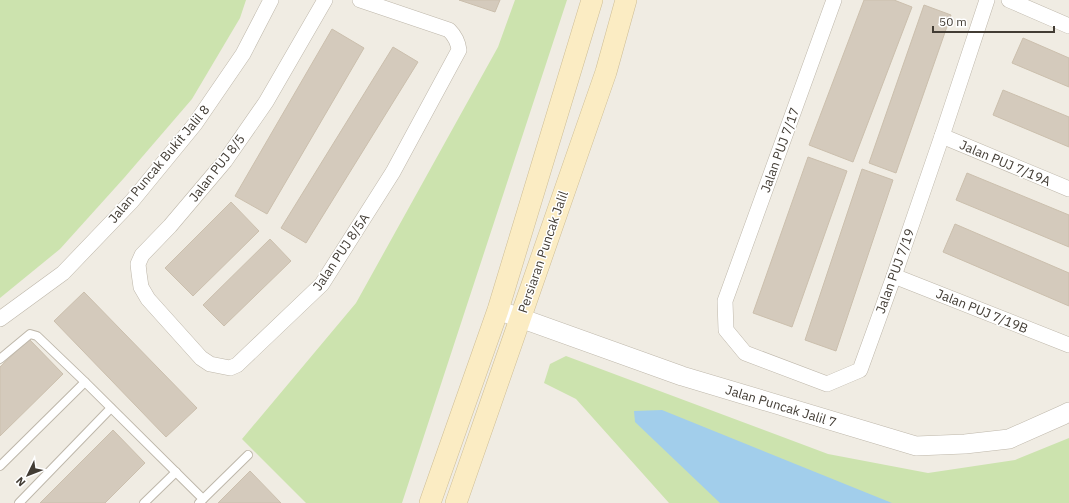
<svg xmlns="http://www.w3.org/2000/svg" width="1069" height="503" viewBox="0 0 1069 503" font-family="'IBM Plex Sans',sans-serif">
	<rect width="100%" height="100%" fill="#f0ece3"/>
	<!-- green -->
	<g fill="#cce3ae">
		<polygon points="0,0 246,0 240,18 192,99 124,178 60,249 0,298"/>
		<polygon points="515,0 567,0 402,503 306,503 242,439 356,303 498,47"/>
		<polygon points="566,356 828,454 928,473 1015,460 1069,438 1069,503 669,503 576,399 544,383 550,364"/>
	</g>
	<!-- water -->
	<polygon fill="#a2ceeb" points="662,410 892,503 720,503 635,422 634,411"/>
	<!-- building -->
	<g fill="#d4cabc" stroke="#cbbfad">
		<polygon points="459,0 500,0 495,12"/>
		<polygon points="864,0 894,0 912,7 853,162 809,145"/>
		<polygon points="924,5 951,15 896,173 869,163"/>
		<polygon points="332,29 364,48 267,214 235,196"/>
		<polygon points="1023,38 1069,58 1069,87 1012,63"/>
		<polygon points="393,47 418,62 306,243 281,228"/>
		<polygon points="1003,90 1069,117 1069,147 993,115"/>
		<polygon points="808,157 847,171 792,327 753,313"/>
		<polygon points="862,169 893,180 836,351 805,340"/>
		<polygon points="967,173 1069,215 1069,247 956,200"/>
		<polygon points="231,202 259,231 193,296 165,268"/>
		<polygon points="955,224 1069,273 1069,306 943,252"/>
		<polygon points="270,239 291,261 224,326 203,305"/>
		<polygon points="84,292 197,408 166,437 54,321"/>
		<polygon points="29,339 63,374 0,436 0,367"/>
		<polygon points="113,430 145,463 105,503 40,503"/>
		<polygon points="250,471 281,503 218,503"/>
	</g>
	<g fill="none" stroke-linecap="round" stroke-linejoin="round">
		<defs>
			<g id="service">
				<polyline points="0,359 30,334 37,336 85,382 203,499"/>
				<polyline points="0,466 85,382"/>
				<polyline points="19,503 111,408"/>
				<polyline points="144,503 176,472"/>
				<polyline points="199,503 248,455"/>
			</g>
			<g id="minor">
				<path d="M325 0 266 102 225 161 170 226 142 255 138 264 139 273 141 287 148 299 201 358 210 364 230 368 237 365 322 284 393 172 459 50C458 41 455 36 449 30L360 0"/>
				<polyline points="834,0 725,301 726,330 745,353 827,384 860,370 894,276 942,136 987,0"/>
				<polyline points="1009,0 1069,26"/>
				<polyline points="942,136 1069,189"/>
				<polyline points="894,276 1069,345"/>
				<polyline points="0,319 63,273 132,201 195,124 243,54 271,0"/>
			</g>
			<polyline id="tertiary" points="498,310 682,376 916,446 965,444 1009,439 1063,415 1069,412"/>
			<g id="secondary">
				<polyline points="430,503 498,310 592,0"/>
				<polyline points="456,503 606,72 626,0"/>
			</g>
		</defs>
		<!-- service casing -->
		<use href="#service" stroke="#beb7aa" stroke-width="10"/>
		<!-- minor casing -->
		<use href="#minor" stroke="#beb7aa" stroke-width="16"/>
		<!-- tertiary casing -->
		<use href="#tertiary" stroke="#beb7aa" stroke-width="20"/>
		<!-- secondary casing -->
		<use href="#secondary" stroke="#cebe96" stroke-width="22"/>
		<!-- service -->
		<use href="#service" stroke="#fff" stroke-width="8"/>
		<!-- minor -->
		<use href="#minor" stroke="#fff" stroke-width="15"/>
		<!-- tertiary -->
		<use href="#tertiary" stroke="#fff" stroke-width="19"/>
		<!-- secondary -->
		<use href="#secondary" stroke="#fbecc3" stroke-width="21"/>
	</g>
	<g text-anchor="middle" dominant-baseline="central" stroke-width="3" stroke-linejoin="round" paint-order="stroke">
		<!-- street labels -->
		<g font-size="13" fill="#423c34" stroke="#fff">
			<text transform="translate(780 150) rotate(-70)">Jalan PUJ 7/17</text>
			<text transform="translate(1005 163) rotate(23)">Jalan PUJ 7/19A</text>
			<text transform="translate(159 164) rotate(-50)">Jalan Puncak Bukit Jalil 8</text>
			<text transform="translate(217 168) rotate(-52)">Jalan PUJ 8/5</text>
			<text transform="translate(341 252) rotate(-56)">Jalan PUJ 8/5A</text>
			<text transform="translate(543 252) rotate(-71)">Persiaran Puncak Jalil</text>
			<text transform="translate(895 271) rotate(-70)">Jalan PUJ 7/19</text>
			<text transform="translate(982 311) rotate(22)">Jalan PUJ 7/19B</text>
			<text transform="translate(781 406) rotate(17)">Jalan Puncak Jalil 7</text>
		</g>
	</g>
	<!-- north arrow -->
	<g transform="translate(28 475) rotate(227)" stroke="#ffffff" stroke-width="3" paint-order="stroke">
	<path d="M0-3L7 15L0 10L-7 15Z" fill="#423c34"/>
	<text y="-6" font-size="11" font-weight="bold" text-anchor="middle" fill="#423c34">N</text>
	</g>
	<!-- scale -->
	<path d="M933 26v6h121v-6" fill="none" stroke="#423c34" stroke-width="2"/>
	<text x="939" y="26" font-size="12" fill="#423c34" stroke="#ffffff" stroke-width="3" paint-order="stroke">50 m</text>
</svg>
